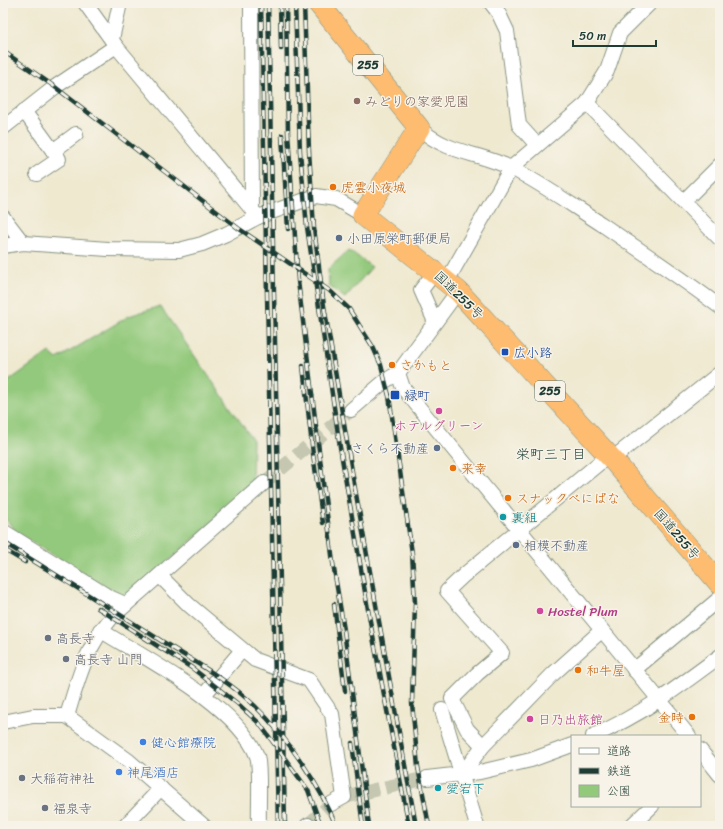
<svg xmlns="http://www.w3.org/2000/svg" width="723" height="829" viewBox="0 0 723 829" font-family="Sriracha,'Klee One',sans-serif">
	<rect width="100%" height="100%" fill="#f7f3e8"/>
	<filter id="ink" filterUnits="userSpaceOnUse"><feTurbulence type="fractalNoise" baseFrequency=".025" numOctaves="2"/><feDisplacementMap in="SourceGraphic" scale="8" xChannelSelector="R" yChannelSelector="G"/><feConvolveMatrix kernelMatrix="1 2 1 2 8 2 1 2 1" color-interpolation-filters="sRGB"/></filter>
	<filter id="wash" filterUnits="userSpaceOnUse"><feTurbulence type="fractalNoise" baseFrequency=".012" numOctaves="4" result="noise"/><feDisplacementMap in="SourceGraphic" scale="16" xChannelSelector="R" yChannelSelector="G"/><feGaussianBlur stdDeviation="0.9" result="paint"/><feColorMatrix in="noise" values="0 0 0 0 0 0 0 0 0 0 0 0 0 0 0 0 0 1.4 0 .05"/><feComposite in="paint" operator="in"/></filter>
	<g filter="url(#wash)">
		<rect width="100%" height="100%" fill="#efe9d0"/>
		<!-- green -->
		<g fill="#93c97b" stroke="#598358">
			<polygon points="349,250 372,267 345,298 329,286 328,269"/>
			<polygon points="160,306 253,440 252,488 125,599 18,534 3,516 3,385 49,352 57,359 129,316"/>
		</g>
	</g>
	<g filter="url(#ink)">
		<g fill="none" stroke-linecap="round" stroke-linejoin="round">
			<!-- minor-tunnel -->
			<g stroke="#c5c7b1" stroke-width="14" stroke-dasharray="14 7" stroke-linecap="butt">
				<polyline points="264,483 351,410"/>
				<polyline points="344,797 427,778"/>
				<polyline points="308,825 331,804"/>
			</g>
			<defs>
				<g id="minor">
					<polyline points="85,3 116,46 258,217"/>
					<polyline points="251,3 252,210"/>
					<polyline points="491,3 498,12 507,31 519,125 537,145"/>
					<polyline points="112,39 120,3"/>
					<polyline points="587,103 720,239"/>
					<polyline points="24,111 59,159 37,174"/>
					<polyline points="3,128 55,87 116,46"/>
					<path d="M419 128C449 155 480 152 513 169 544 185 573 206 603 225 642 252 682 278 720 307"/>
					<polyline points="53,151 76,134"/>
					<polyline points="684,201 720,165"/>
					<polyline points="3,217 23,243"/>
					<polyline points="3,246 23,243 108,249 179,250 202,244 226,234 258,217 316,196 336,199 363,215"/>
					<polyline points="435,272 421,290 435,322"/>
					<polyline points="447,281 511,168 587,103 607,71 620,33 650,3"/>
					<polyline points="398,373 403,388 689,736"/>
					<polyline points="351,410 385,381 398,373 458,291"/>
					<polyline points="612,459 720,373"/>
					<polyline points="3,531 109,597 125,604"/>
					<polyline points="160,576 189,605 255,660 309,680 332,714 344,797 331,804"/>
					<path d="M100 630C146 659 237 705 257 756 261 767 258 812 259 826"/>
					<polyline points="634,670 720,598"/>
					<polyline points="204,695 242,650"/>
					<polyline points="442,710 477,826"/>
					<path d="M67 716C79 677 85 649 112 617L264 483"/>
					<polyline points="3,722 33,716 67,716 129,761 204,826"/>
					<path d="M593 736C643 714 677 688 720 656"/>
					<polyline points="483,746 467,729 452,699 477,674 502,653 447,591 464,575 609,455"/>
					<polyline points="700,750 720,775"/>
					<polyline points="462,774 483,746 553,674 601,631"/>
					<polyline points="427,778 480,772 531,760 572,745"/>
					<polyline points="125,826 161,788"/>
					<polyline points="307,826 308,825"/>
					<polyline points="631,826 652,806"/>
				</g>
				<polyline id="highway" points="318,3 419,128 363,215 458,291 612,459 720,584"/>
			</defs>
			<!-- minor casing -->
			<use href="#minor" stroke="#879382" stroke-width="16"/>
			<!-- highway casing -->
			<use href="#highway" stroke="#879382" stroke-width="22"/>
			<!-- minor -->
			<use href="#minor" stroke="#fff" stroke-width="14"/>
			<!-- highway -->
			<use href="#highway" stroke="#fdbc70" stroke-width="21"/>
			<defs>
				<g id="rail">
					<polyline points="261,3 278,826"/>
					<polyline points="268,3 285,826"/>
					<polyline points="280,3 281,49"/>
					<polyline points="286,3 288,133 298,281 333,563 344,630 369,826"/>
					<polyline points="295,3 300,152 307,227 340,447 370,621 409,826"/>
					<polyline points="304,3 309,151 314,228 324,306 354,483 416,826"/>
					<polyline points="3,51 55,87 238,228 330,291 349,309 373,347 381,365 389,396 412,553 415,603 412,703 418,767 429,826"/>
					<polyline points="282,135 288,229"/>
					<polyline points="303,366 313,454 323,523"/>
					<path d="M3 542C56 575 110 608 163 642 193 661 228 680 255 706 286 736 321 786 336 826"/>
					<polyline points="3,549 25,562"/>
					<polyline points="334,604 345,691"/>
					<polyline points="98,608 192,668 238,704 259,723 308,790 321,826"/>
					<polyline points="352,743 363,826"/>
				</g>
			</defs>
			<!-- rail casing -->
			<use href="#rail" stroke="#1f3d34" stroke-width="4.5"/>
			<!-- rail -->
			<use href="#rail" stroke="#f7f3e8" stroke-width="3" stroke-dasharray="9" stroke-linecap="butt"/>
		</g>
	</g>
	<!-- markers -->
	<circle fill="#8d6e63" stroke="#f7f3e8" stroke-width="1.5" cx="357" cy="101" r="4"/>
	<g fill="#e8710a" stroke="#f7f3e8" stroke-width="1.5">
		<circle cx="333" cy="187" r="4"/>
		<circle cx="392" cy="365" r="4"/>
		<circle cx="453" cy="468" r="4"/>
		<circle cx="508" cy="498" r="4"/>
		<circle cx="578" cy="670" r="4"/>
		<circle cx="692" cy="717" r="4"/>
	</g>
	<g fill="#5c6f8a" stroke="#f7f3e8" stroke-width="1.5">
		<circle cx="339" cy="238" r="4"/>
		<circle cx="437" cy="448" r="4"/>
		<circle cx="516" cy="545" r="4"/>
	</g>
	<g fill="#1a4fb4" stroke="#f7f3e8" stroke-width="1.5">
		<rect x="501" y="348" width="8" height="8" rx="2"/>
		<rect x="390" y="390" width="10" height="10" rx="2"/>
	</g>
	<g fill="#d1479c" stroke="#f7f3e8" stroke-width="1.5">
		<circle cx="439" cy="411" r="4"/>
		<circle cx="540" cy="611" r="4"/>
		<circle cx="530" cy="719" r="4"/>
	</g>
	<g fill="#0f9aa8" stroke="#f7f3e8" stroke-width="1.5">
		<circle cx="503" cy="517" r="4"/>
		<circle cx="438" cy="788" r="4"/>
	</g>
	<g fill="#6b7280" stroke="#f7f3e8" stroke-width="1.5">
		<circle cx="48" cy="638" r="4"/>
		<circle cx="66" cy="659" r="4"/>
		<circle cx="22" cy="778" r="4"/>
		<circle cx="45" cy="808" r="4"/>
	</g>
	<g fill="#3f7fe0" stroke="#f7f3e8" stroke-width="1.5">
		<circle cx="143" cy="742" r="4"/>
		<circle cx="119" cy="772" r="4"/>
	</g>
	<g text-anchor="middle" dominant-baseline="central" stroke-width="3" stroke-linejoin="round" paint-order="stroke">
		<!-- shield labels -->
		<g fill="#f7f3e8" stroke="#60746a" stroke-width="1">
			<rect x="353" y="55" width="30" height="20" rx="3"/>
			<rect x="535" y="381" width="30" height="20" rx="3"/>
		</g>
		<g font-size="12" font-weight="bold" fill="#1f3d34">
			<text x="368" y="65">255</text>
			<text x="550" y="391">255</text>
		</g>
		<!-- education labels -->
		<g font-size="13" fill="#785e54" stroke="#f7f3e8" text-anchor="start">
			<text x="365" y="101">みどりの家愛児園</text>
		</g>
		<!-- food labels -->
		<g font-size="13" fill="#c56008" stroke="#f7f3e8" text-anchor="start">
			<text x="341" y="187">虎雲小夜城</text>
			<text x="400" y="365">さかもと</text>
			<text x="461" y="468">来幸</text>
			<text x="516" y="498">スナックべにばな</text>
			<text x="586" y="670">和牛屋</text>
			<text x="684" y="717" text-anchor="end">金時</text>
		</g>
		<!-- service labels -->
		<g font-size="13" fill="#4e5e75" stroke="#f7f3e8" text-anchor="start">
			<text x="347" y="238">小田原栄町郵便局</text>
			<text x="429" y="448" text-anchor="end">さくら不動産</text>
			<text x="524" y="545">相模不動産</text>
		</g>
		<!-- street labels -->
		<g font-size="13" fill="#1f3d34" stroke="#f7f3e8">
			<text transform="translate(459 295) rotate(44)">国道255号</text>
			<text transform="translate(677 534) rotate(49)">国道255号</text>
		</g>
		<!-- transit labels -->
		<g font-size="13" fill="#164399" stroke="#f7f3e8" text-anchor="start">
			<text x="513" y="352">広小路</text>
			<text x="404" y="395">緑町</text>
		</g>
		<!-- hotel labels -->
		<g font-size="13" fill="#b23c85" stroke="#f7f3e8" text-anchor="start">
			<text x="439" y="425" text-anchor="middle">ホテルグリーン</text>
			<text x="548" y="611">Hostel Plum</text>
			<text x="538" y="719">日乃出旅館</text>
		</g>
		<!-- culture labels -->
		<g font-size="13" fill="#0d838f" stroke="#f7f3e8" text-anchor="start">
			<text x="511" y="517">裏組</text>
			<text x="446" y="788">愛宕下</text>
		</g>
		<!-- worship labels -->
		<g font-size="13" fill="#5b616d" stroke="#f7f3e8" text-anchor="start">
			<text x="56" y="638">高長寺</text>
			<text x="74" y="659">高長寺 山門</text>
			<text x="30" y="778">大稲荷神社</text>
			<text x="53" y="808">福泉寺</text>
		</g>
		<!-- shop labels -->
		<g font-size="13" fill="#366cbe" stroke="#f7f3e8" text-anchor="start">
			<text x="151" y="742">健心館療院</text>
			<text x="127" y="772">神尾酒店</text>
		</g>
		<!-- neighbourhood labels -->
		<g font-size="14" fill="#1f3d34" stroke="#f7f3e8">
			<text x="551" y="454">栄町三丁目</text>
		</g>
	</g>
	<!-- margin -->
	<rect width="723" height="829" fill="none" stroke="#f7f3e8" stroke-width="16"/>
	<!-- legend -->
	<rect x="571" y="735" width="130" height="72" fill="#f7f3e8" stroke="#a1aaa0"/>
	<rect x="579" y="748" width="20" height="6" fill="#ffffff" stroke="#a1aaa0"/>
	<text x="607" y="755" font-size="12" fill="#1f3d34">道路</text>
	<rect x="579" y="768" width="20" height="6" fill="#1f3d34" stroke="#a1aaa0"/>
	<text x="607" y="775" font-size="12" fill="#1f3d34">鉄道</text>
	<rect x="579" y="785" width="20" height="12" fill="#93c97b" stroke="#a1aaa0"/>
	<text x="607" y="795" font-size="12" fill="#1f3d34">公園</text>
	<!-- scale -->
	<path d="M573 40v6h83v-6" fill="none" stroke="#1f3d34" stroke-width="2"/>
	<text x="579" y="40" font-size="12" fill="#1f3d34" stroke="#f7f3e8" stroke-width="3" paint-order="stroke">50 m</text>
</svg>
